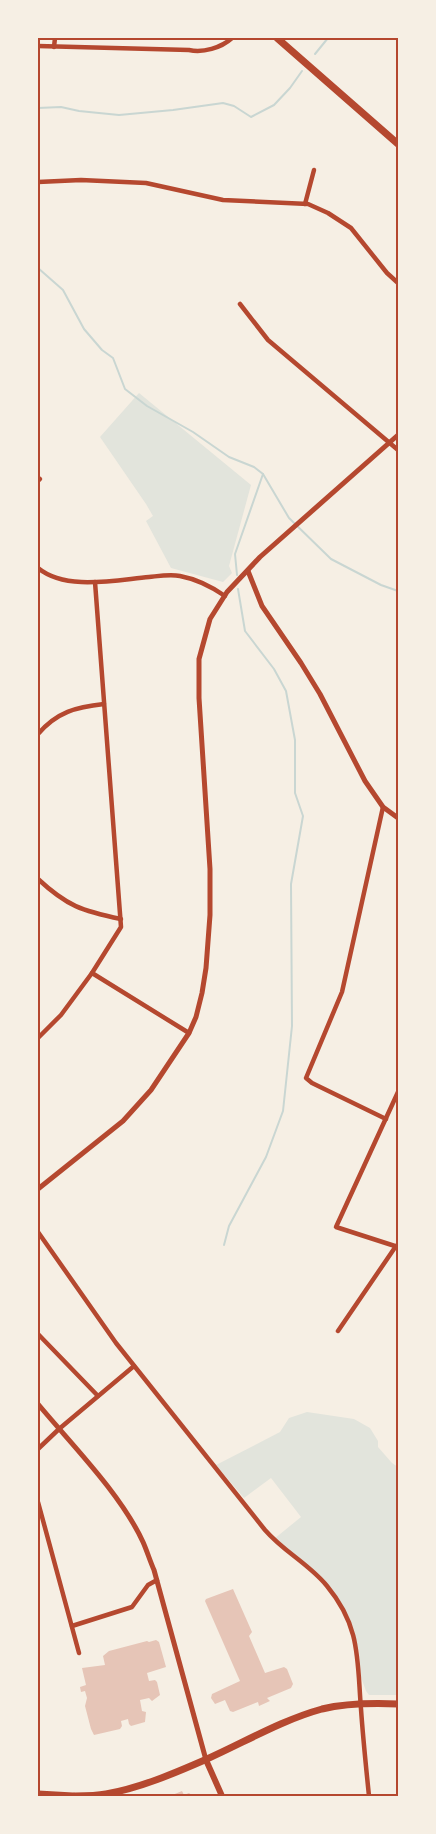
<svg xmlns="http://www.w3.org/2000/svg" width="436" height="1834" viewBox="0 0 436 1834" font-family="Lato,sans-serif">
	<rect width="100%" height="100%" fill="#f6efe4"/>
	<!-- green -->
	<g fill="#e2e4dc">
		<polygon points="139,393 251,485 229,566 232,573 223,582 171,568 146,521 153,516 146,504 100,437"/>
		<polygon points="307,1412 354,1419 370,1428 378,1441 378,1447 392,1463 398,1467 398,1695 369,1695 366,1691 361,1677 359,1651 350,1621 320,1575 274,1539 301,1517 271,1478 244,1498 216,1465 280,1432 289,1418"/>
	</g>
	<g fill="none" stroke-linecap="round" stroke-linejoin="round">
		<!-- stream -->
		<g stroke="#c9d6d2" stroke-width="2">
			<polyline points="315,54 328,38"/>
			<polyline points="38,108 61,107 79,111 119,115 173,110 223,103 234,106 251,117 274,105 290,88 302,71"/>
			<polyline points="38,268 63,290 84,329 102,350 113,358 125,389 147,406 193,432 229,457 254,467 263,474 289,518 331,559 381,585 398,591"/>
			<polyline points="237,575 235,554 263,474"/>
			<polyline points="224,1245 229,1226 266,1157 283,1111 292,1026 291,884 303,816 295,793 295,740 286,691 274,669 245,631 238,589"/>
		</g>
	</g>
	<!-- building -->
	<g fill="#e6c5b7">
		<polygon points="233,1589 252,1632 249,1636 265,1673 284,1667 287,1669 293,1684 291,1688 267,1698 270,1701 259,1706 258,1702 233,1712 230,1711 225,1700 215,1704 211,1698 212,1694 240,1681 205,1601 206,1599"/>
		<polygon points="156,1640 159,1642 166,1667 147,1673 149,1681 155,1680 157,1682 160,1695 152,1701 149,1698 140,1700 142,1711 146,1712 145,1722 131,1726 129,1724 128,1719 121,1721 122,1726 120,1729 94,1735 91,1729 85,1706 87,1698 85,1691 81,1692 80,1687 86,1685 82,1668 105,1665 103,1656 109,1651 147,1641 149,1642"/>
		<polygon points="182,1791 184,1795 189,1793 193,1796 170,1796"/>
	</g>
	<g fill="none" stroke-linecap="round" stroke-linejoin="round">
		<!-- minor -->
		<g stroke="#b5482f" stroke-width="4.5">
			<path d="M38 46 189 50C203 53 221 48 232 38"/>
			<polyline points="54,47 55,38"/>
			<polyline points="38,182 81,180 146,183 223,200 308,204 328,213 351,228 387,273 398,283"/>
			<polyline points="305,204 314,170"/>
			<polyline points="240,304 268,340 398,450"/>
			<polyline points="38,481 40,479"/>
			<path d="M38 568C66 591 115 580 149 577 159 576 170 574 180 576 196 579 212 587 225 596"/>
			<path d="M38 734C57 712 76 707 104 704"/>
			<polyline points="383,807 342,992 306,1078 312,1083 386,1119"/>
			<path d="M38 879C67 906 82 911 121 919"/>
			<polyline points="92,973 189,1033"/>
			<polyline points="38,1038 61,1015 92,973 121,927 95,582"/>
			<polyline points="398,1092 336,1227 398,1247"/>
			<path d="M38 1232 116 1343 265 1530C284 1552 309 1564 327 1586 361 1627 357 1660 361 1709 363 1738 366 1767 369 1796"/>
			<polyline points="338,1331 396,1246"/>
			<polyline points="38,1334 98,1396"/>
			<polyline points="38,1449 59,1429 134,1366"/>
			<polyline points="38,1502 79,1653"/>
			<polyline points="72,1626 132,1607 148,1585 157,1580"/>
		</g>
		<!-- tertiary -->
		<g stroke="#b5482f" stroke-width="5">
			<polyline points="248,571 262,606 301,663 320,694 365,781 383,807 398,818"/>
			<polyline points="38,1189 123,1121 151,1090 189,1033 196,1017 202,993 206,968 210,915 210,869 199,698 199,659 210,619 227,592 260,557 398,435"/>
			<path d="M38 1404C72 1445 121 1494 143 1542 147 1551 150 1561 154 1570L206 1760"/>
		</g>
		<!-- secondary -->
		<polyline stroke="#b5482f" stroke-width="6" points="206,1760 222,1796"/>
		<!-- primary -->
		<g stroke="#b5482f" stroke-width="7">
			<polyline points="277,38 398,144"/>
			<polyline points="38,1794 73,1796"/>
			<path d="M75 1796C85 1796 96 1796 106 1794 140 1788 175 1773 207 1759 245 1742 282 1720 322 1709 347 1703 374 1703 398 1704"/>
		</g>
	</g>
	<!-- border -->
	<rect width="436" height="1834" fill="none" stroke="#f6efe4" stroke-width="78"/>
	<rect x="39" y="39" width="358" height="1756" fill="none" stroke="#b5482f" stroke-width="2"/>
</svg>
